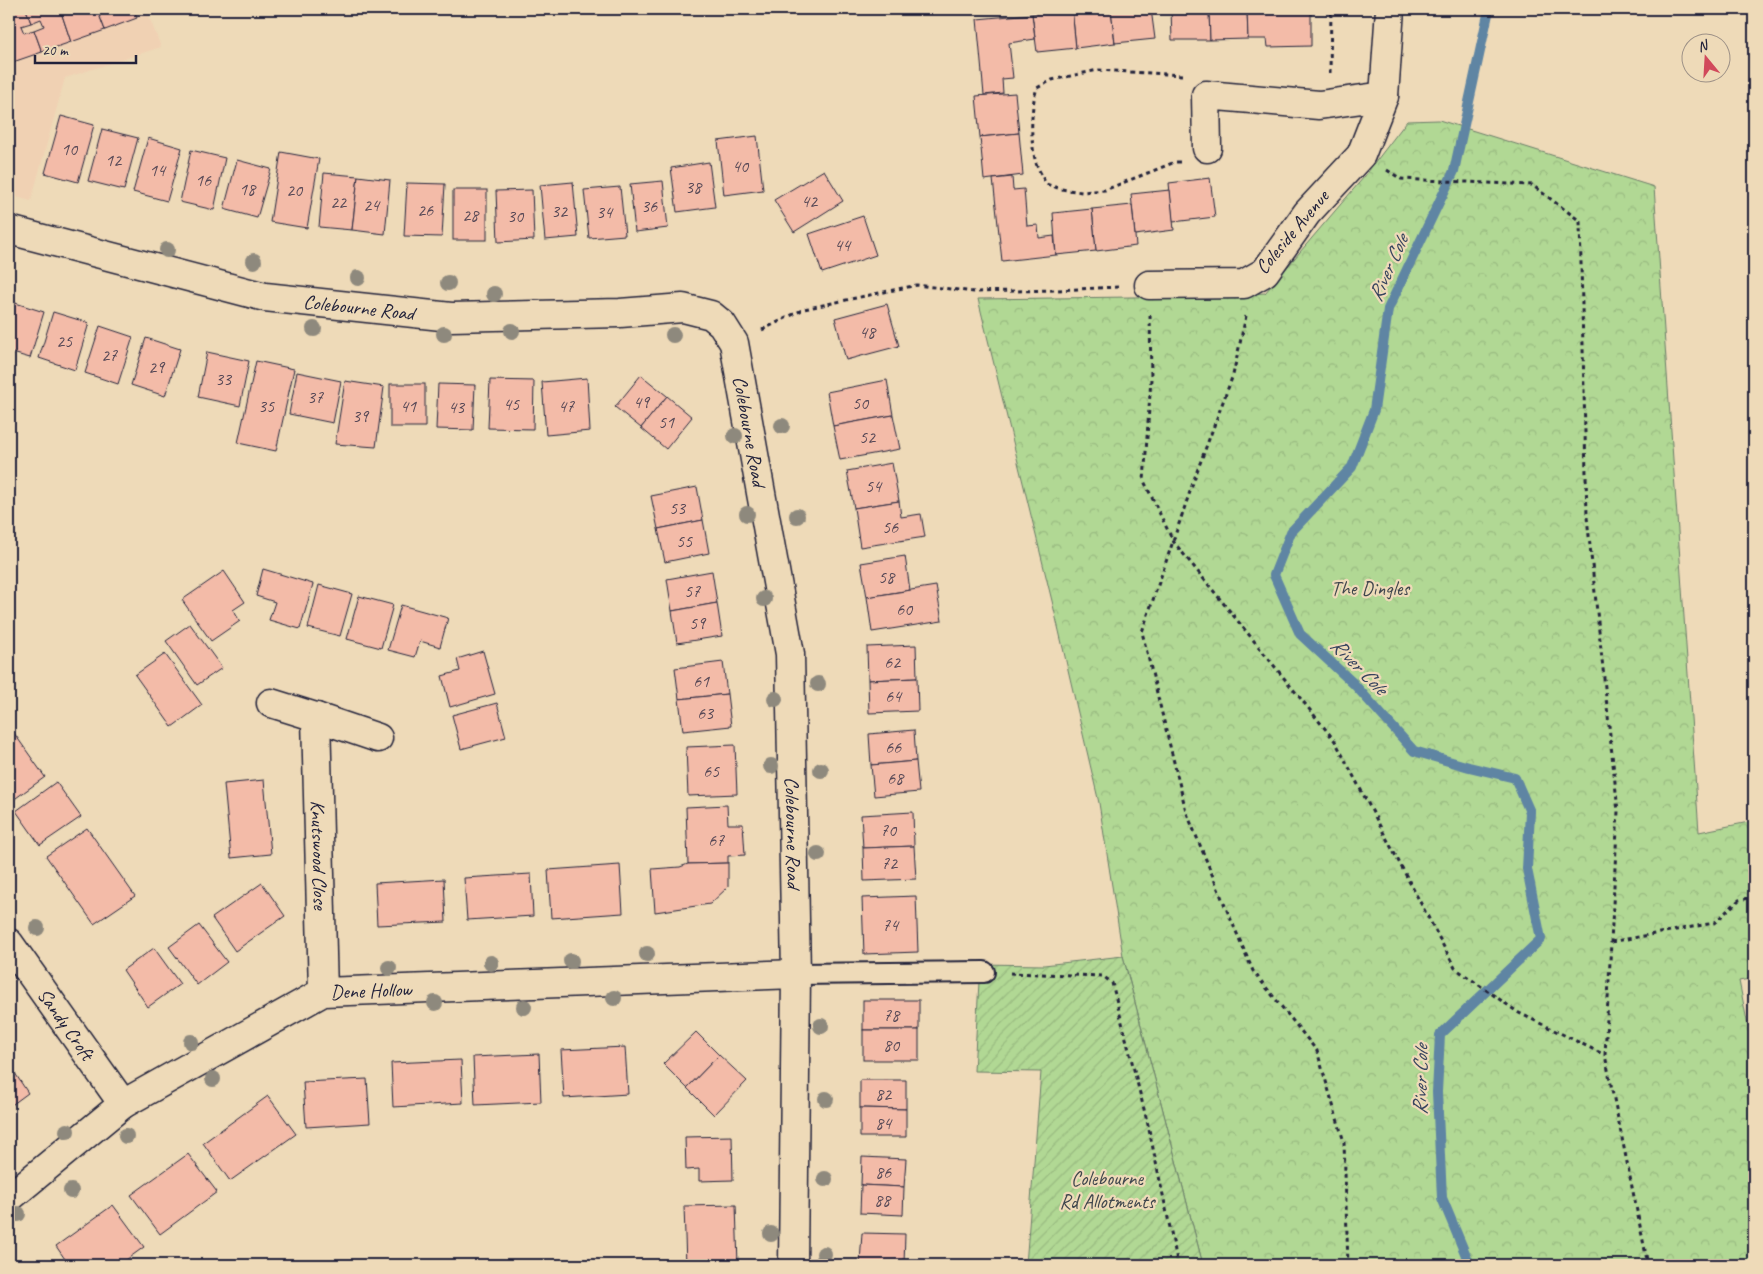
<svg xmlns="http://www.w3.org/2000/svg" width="1763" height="1274" viewBox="0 0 1763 1274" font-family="Caveat,sans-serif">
	<defs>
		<pattern id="park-crowns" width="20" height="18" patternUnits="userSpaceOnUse" patternTransform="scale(1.25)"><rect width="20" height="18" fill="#b1d894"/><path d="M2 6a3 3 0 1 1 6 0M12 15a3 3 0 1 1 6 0" fill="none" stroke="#98b980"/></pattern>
		<pattern id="garden-furrows" width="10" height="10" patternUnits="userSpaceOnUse" patternTransform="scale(1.25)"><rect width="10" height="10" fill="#b1d894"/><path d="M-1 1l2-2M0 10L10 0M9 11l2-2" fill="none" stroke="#98b980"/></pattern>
	</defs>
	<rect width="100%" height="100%" fill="#eedab8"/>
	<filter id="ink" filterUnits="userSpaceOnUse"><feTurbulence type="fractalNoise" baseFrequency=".02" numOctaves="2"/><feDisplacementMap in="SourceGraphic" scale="10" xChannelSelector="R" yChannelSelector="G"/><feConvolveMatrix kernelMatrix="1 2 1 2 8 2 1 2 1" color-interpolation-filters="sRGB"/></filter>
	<g filter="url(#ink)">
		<!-- built -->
		<polygon fill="#f0d1b3" points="9,9 146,9 161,47 65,78 31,201 9,195"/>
		<!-- park -->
		<polygon fill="url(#park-crowns)" stroke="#6a7d68" points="1439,120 1654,187 1699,832 1754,821 1754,978 1739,981 1754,1056 1754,1265 1203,1265 1123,956 1099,803 1053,605 978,299 1209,296 1265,293 1364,177 1407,121"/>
		<!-- garden -->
		<polygon fill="url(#garden-furrows)" stroke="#6a7d68" points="1123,956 1203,1265 1026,1265 1041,1072 974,1071 980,964 1044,965"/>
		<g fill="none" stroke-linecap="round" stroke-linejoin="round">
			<!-- stream -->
			<polyline stroke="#5f85a3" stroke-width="10" points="1470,1265 1442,1198 1437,1092 1440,1035 1541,939 1527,869 1530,812 1515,778 1469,767 1414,751 1354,684 1300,634 1274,575 1291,532 1352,467 1374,410 1388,309 1454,171 1488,14 1487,9"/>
		</g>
		<!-- building -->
		<g fill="#f3bba8" stroke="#22223b">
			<polygon points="9,9 26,9 31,23 21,26 24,33 34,30 42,52 13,62 9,51"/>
			<polygon points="26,9 60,9 71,42 42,52 34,30 44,26 41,19 31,23"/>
			<polygon points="60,9 97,9 105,30 71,42"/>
			<polygon points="97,9 134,9 137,18 105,30"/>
			<polygon points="1072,9 1111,9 1115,43 1076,48"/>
			<polygon points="1072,9 1076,48 1037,52 1032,14"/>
			<polygon points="1111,9 1151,9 1155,39 1115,43"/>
			<polygon points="1171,9 1209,9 1210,40 1172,40"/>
			<polygon points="1209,9 1247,9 1248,39 1210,40"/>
			<polygon points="1247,9 1311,9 1311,46 1268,47 1267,39 1248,39"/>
			<polygon points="1032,14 1035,39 1009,43 1013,78 1002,79 1003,93 984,95 977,19"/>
			<polygon points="9,51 13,62 9,64"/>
			<polygon points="1015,93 1019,133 980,137 976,96"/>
			<polygon points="61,116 94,125 78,182 45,173"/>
			<polygon points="102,129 138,138 124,190 88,181"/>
			<polygon points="1019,133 1023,175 984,180 980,137"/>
			<polygon points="757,136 763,190 724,195 718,141"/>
			<polygon points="148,138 182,148 167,201 133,192"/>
			<polygon points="191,150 225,158 214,210 180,202"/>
			<polygon points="281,152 319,159 307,228 270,222"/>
			<polygon points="237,160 271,169 257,218 224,209"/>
			<polygon points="709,162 715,207 677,212 671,168"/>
			<polygon points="824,170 843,201 794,232 774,200"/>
			<polygon points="324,173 358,176 352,230 319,227"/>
			<polygon points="358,176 390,180 385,234 352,230"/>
			<polygon points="1012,177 1013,190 1024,189 1027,226 1038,225 1039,238 1054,236 1056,255 1002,261 993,179"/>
			<polygon points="1210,178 1215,217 1173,222 1169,183"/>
			<polygon points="663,181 668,228 635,232 630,184"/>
			<polygon points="573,182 578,237 545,240 540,185"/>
			<polygon points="407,183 445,184 442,237 404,236"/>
			<polygon points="620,187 625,235 589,238 584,190"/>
			<rect x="453" y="190" width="34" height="50"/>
			<polygon points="532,190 534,240 498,242 496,191"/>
			<polygon points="1170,190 1174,230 1135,235 1131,194"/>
			<polygon points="1132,205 1136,246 1096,251 1092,209"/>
			<polygon points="1092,209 1096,251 1056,255 1053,213"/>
			<polygon points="863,216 876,255 822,273 809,234"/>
			<polygon points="9,301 44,312 30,358 9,352"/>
			<polygon points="887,304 899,346 846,360 835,318"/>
			<polygon points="53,312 89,323 75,370 39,358"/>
			<polygon points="100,326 133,337 118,384 85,373"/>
			<polygon points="146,338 180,349 165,396 131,385"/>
			<polygon points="207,352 249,361 240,406 198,397"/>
			<polygon points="256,361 294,369 276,451 238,443"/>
			<polygon points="297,372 341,381 333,423 289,414"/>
			<polygon points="641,375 667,396 641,428 615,407"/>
			<polygon points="587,378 590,431 546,435 542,382"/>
			<polygon points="490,380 534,381 533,429 488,428"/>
			<polygon points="887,380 893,415 833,426 827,392"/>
			<polygon points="345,381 384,387 376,447 335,444"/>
			<rect x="390" y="384" width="35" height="43"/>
			<polygon points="438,384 475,385 473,430 436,429"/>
			<polygon points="667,396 692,417 666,449 641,428"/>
			<polygon points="893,415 900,449 840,460 833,426"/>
			<polygon points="892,463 899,501 854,508 847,471"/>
			<polygon points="697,487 703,520 658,529 651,496"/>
			<polygon points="899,501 901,517 921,514 925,537 860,547 854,508"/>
			<polygon points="703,520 709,553 665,562 658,529"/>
			<polygon points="905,556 910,590 867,597 861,563"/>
			<polygon points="263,569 313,584 300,629 269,620 275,602 256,596"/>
			<polygon points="224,571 245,602 233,610 240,621 211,641 182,600"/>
			<polygon points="712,571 717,603 672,611 667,579"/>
			<polygon points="319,585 352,594 340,636 308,628"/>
			<polygon points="936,586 942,621 872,632 867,597"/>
			<polygon points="359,596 393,605 381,648 347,639"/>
			<polygon points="717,603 722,636 677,643 672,611"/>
			<polygon points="401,605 448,618 440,647 420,641 415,657 388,650"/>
			<polygon points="190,624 222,668 197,685 166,641"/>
			<polygon points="916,645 917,678 868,680 867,647"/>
			<polygon points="483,651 495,694 450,707 442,676 460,671 457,659"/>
			<polygon points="165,654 202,705 172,727 135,675"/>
			<polygon points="723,662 727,694 679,699 675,668"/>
			<polygon points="917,678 918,711 869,713 868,680"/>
			<polygon points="727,694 731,726 683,731 679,699"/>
			<polygon points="497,703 506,737 461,749 452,715"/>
			<polygon points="9,726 45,777 9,803"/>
			<polygon points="914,730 916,761 871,765 869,734"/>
			<polygon points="735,745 737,794 688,796 686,747"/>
			<polygon points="916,761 919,792 874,796 871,765"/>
			<polygon points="264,780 271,854 231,858 224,784"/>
			<polygon points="56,782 81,817 40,845 16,811"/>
			<polygon points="727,805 728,824 743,824 745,855 728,856 728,863 688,864 686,807"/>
			<polygon points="913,812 914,846 863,848 861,815"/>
			<polygon points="87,828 135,896 94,924 46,856"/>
			<polygon points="914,846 916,879 864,881 863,848"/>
			<polygon points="728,863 728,887 710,904 655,912 652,869 680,867 688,864"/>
			<polygon points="620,865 623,913 551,918 548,870"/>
			<polygon points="531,874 533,916 467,920 464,878"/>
			<polygon points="444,879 446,922 377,925 375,883"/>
			<polygon points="262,883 285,916 235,951 212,918"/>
			<polygon points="916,896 918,952 864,954 862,898"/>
			<polygon points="199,925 227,962 197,985 169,947"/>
			<polygon points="154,948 180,984 148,1007 123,970"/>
			<rect x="863" y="1000" width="56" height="30"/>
			<rect x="863" y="1030" width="56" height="30"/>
			<polygon points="696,1032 719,1055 687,1088 663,1064"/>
			<polygon points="625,1047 628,1094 564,1098 561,1050"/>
			<polygon points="539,1054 541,1102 475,1105 473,1057"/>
			<polygon points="719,1055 747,1081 714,1115 687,1088"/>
			<polygon points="461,1060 463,1103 393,1107 391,1063"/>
			<polygon points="9,1064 28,1093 9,1107"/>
			<polygon points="367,1079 370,1123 306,1127 303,1082"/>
			<polygon points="860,1080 906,1080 906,1109 860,1108"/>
			<polygon points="268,1096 296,1134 230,1181 203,1143"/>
			<polygon points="860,1108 906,1109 906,1137 860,1137"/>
			<polygon points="732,1136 733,1180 699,1181 699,1169 686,1170 685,1137"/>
			<polygon points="188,1154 217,1192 160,1234 131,1195"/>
			<polygon points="862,1157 906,1159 904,1187 861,1185"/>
			<polygon points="861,1185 904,1187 903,1215 860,1213"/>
			<polygon points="113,1205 144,1247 119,1265 69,1265 56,1246"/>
			<polygon points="736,1205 738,1265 686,1265 684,1206"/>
			<polygon points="862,1233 905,1234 904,1264 860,1263"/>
			<polygon points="42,1259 46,1265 34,1265"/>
			<polygon points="860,1263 904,1264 860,1265"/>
		</g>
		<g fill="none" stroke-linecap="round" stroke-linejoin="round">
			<defs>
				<polyline id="lane" points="796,974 984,972"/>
				<g id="street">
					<polyline points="1207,148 1206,95 1319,105 1384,96"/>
					<path id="s1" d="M9 230 265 297 451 317 620 313 683 308 711 315 722 324 734 343 790 654 796 974 793 1265"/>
					<polyline points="1149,285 1244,284 1265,272 1307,213 1361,155 1384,96 1390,9"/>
					<polyline points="271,703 316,717 378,738"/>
					<path id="s2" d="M316 717 323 992"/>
					<path id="s3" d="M9 943 123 1104"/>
					<path id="s4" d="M9 1198 123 1104 323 992 796 974"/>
				</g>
			</defs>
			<!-- lane casing -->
			<use href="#lane" stroke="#22223b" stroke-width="24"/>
			<!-- street casing -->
			<use href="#street" stroke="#22223b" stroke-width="31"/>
			<!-- path -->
			<g stroke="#22223b" stroke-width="3" stroke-dasharray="4 4" stroke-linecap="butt">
				<polyline points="1330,73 1331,9"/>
				<path d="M1180 162H1175L1105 190 1082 192 1061 189 1046 184C1043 178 1040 172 1037 166 1030 146 1030 108 1037 88L1052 80 1098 70 1182 75"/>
				<polyline points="1387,170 1401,179 1532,185 1580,221 1587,517 1618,811 1605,1055 1648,1265"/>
				<polyline points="1150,315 1151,379 1144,481 1173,541 1335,741 1455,968 1519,1013 1605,1055"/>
				<polyline points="1246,316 1233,375 1196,474 1142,632 1186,811 1223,901 1253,971 1317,1051 1344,1142 1348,1265"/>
				<polyline points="762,330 804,309 917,285 974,292 1057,290 1118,287"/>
				<polyline points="1611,942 1714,923 1739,900 1754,897"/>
				<polyline points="1010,973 1103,976 1112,983 1148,1125 1178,1265"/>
			</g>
			<!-- lane -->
			<use href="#lane" stroke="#eedab8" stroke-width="20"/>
			<!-- street -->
			<use href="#street" stroke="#eedab8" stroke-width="28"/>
		</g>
		<!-- trees -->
		<g fill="#8e897d">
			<circle cx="167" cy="250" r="8"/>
			<circle cx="254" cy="261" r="8"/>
			<circle cx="358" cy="278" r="8"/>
			<circle cx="448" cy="283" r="8"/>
			<circle cx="494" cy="294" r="8"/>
			<circle cx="314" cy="329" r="8"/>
			<circle cx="512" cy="331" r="8"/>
			<circle cx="444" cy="334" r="8"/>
			<circle cx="673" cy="335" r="8"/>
			<circle cx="782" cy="426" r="8"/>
			<circle cx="735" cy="436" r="8"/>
			<circle cx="747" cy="514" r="8"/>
			<circle cx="797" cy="516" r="8"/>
			<circle cx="764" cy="599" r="8"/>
			<circle cx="818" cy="684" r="8"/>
			<circle cx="775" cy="699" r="8"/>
			<circle cx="771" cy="766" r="8"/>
			<circle cx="821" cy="770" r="8"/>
			<circle cx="818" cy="854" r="8"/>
			<circle cx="37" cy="928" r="8"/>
			<circle cx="647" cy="954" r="8"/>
			<circle cx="571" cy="961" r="8"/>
			<circle cx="491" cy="963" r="8"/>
			<circle cx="389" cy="968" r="8"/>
			<circle cx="614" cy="998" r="8"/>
			<circle cx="435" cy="1003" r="8"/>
			<circle cx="524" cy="1007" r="8"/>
			<circle cx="821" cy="1026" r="8"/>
			<circle cx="191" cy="1042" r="8"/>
			<circle cx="213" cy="1079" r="8"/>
			<circle cx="826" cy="1099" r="8"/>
			<circle cx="67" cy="1131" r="8"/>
			<circle cx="126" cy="1136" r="8"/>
			<circle cx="825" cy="1179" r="8"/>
			<circle cx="71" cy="1191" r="8"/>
			<circle cx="18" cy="1214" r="8"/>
			<circle cx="771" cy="1234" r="8"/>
			<circle cx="824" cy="1254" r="8"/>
		</g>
	</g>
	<g text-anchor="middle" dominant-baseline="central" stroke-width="4.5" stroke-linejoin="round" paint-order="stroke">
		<!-- number labels -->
		<g font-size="18" fill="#564856">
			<text x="69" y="149">10</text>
			<text x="113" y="160">12</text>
			<text x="740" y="166">40</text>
			<text x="157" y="170">14</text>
			<text x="203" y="180">16</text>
			<text x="693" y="187">38</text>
			<text x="247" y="189">18</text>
			<text x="294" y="190">20</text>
			<text x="809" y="201">42</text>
			<text x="338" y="202">22</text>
			<text x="371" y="205">24</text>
			<text x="649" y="206">36</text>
			<text x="425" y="210">26</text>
			<text x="559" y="211">32</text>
			<text x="604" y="212">34</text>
			<text x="470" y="215">28</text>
			<text x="515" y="216">30</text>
			<text x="842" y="245">44</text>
			<text x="867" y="332">48</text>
			<text x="64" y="341">25</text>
			<text x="109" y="355">27</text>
			<text x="156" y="367">29</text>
			<text x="223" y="379">33</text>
			<text x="315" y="397">37</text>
			<text x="641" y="402">49</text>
			<text x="860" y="403">50</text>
			<text x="511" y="404">45</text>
			<text x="266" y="406">35</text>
			<text x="408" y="406">41</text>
			<text x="566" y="406">47</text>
			<text x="456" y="407">43</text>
			<text x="360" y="416">39</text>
			<text x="666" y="422">51</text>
			<text x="867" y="437">52</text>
			<text x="873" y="486">54</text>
			<text x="677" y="508">53</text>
			<text x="890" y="527">56</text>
			<text x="684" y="541">55</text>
			<text x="886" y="577">58</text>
			<text x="692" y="591">57</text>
			<text x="904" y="609">60</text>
			<text x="697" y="623">59</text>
			<text x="892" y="662">62</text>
			<text x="701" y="681">61</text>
			<text x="893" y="696">64</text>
			<text x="705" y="713">63</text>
			<text x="893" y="747">66</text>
			<text x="711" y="771">65</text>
			<text x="895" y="778">68</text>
			<text x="888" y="830">70</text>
			<text x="716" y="840">67</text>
			<text x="889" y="863">72</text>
			<text x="890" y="925">74</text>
			<text x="891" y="1015">78</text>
			<text x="891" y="1045">80</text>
			<text x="883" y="1094">82</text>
			<text x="883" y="1123">84</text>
			<text x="883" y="1172">86</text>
			<text x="882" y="1200">88</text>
		</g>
		<!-- street labels -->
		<g font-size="20" fill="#22223b" stroke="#eedab8">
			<text transform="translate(1292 232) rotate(-50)">Coleside Avenue</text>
			<text stroke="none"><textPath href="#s1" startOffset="359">Colebourne Road</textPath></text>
			<text stroke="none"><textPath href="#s1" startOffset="839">Colebourne Road</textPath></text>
			<text stroke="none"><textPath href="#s1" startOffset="1244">Colebourne Road</textPath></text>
			<text stroke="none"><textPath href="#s2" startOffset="138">Knutswood Close</textPath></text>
			<text stroke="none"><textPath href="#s4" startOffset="425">Dene Hollow</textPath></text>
			<text stroke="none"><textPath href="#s3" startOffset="99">Sandy Croft</textPath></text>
		</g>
		<!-- park labels -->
		<g font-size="20" fill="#3f464d" stroke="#eedab8">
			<text x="1370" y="588">The Dingles</text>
			<text x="1107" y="1178">Colebourne<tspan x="1107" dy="23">Rd Allotments</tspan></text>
		</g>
		<!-- water labels -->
		<g font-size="21" font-style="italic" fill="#36435e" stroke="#eedab8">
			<text transform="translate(1388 268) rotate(-66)">River Cole</text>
			<text transform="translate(1359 666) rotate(45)">River Cole</text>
			<text transform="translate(1420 1080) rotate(-89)">River Cole</text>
		</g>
	</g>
	<!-- margin -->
	<rect width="1763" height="1274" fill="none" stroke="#eedab8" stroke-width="30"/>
	<rect x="15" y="15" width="1733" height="1244" fill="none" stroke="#22223b" stroke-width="2" filter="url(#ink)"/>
	<!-- north arrow -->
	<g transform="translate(1706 58) rotate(342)"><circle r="24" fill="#eedab8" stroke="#9c9086"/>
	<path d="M0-4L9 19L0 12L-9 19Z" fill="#d1495b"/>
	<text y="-8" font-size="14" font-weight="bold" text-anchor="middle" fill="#22223b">N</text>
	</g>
	<!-- scale -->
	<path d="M35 55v8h101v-8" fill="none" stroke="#22223b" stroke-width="2.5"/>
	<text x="42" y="55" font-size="15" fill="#22223b" stroke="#eedab8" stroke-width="4" paint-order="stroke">20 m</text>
</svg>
